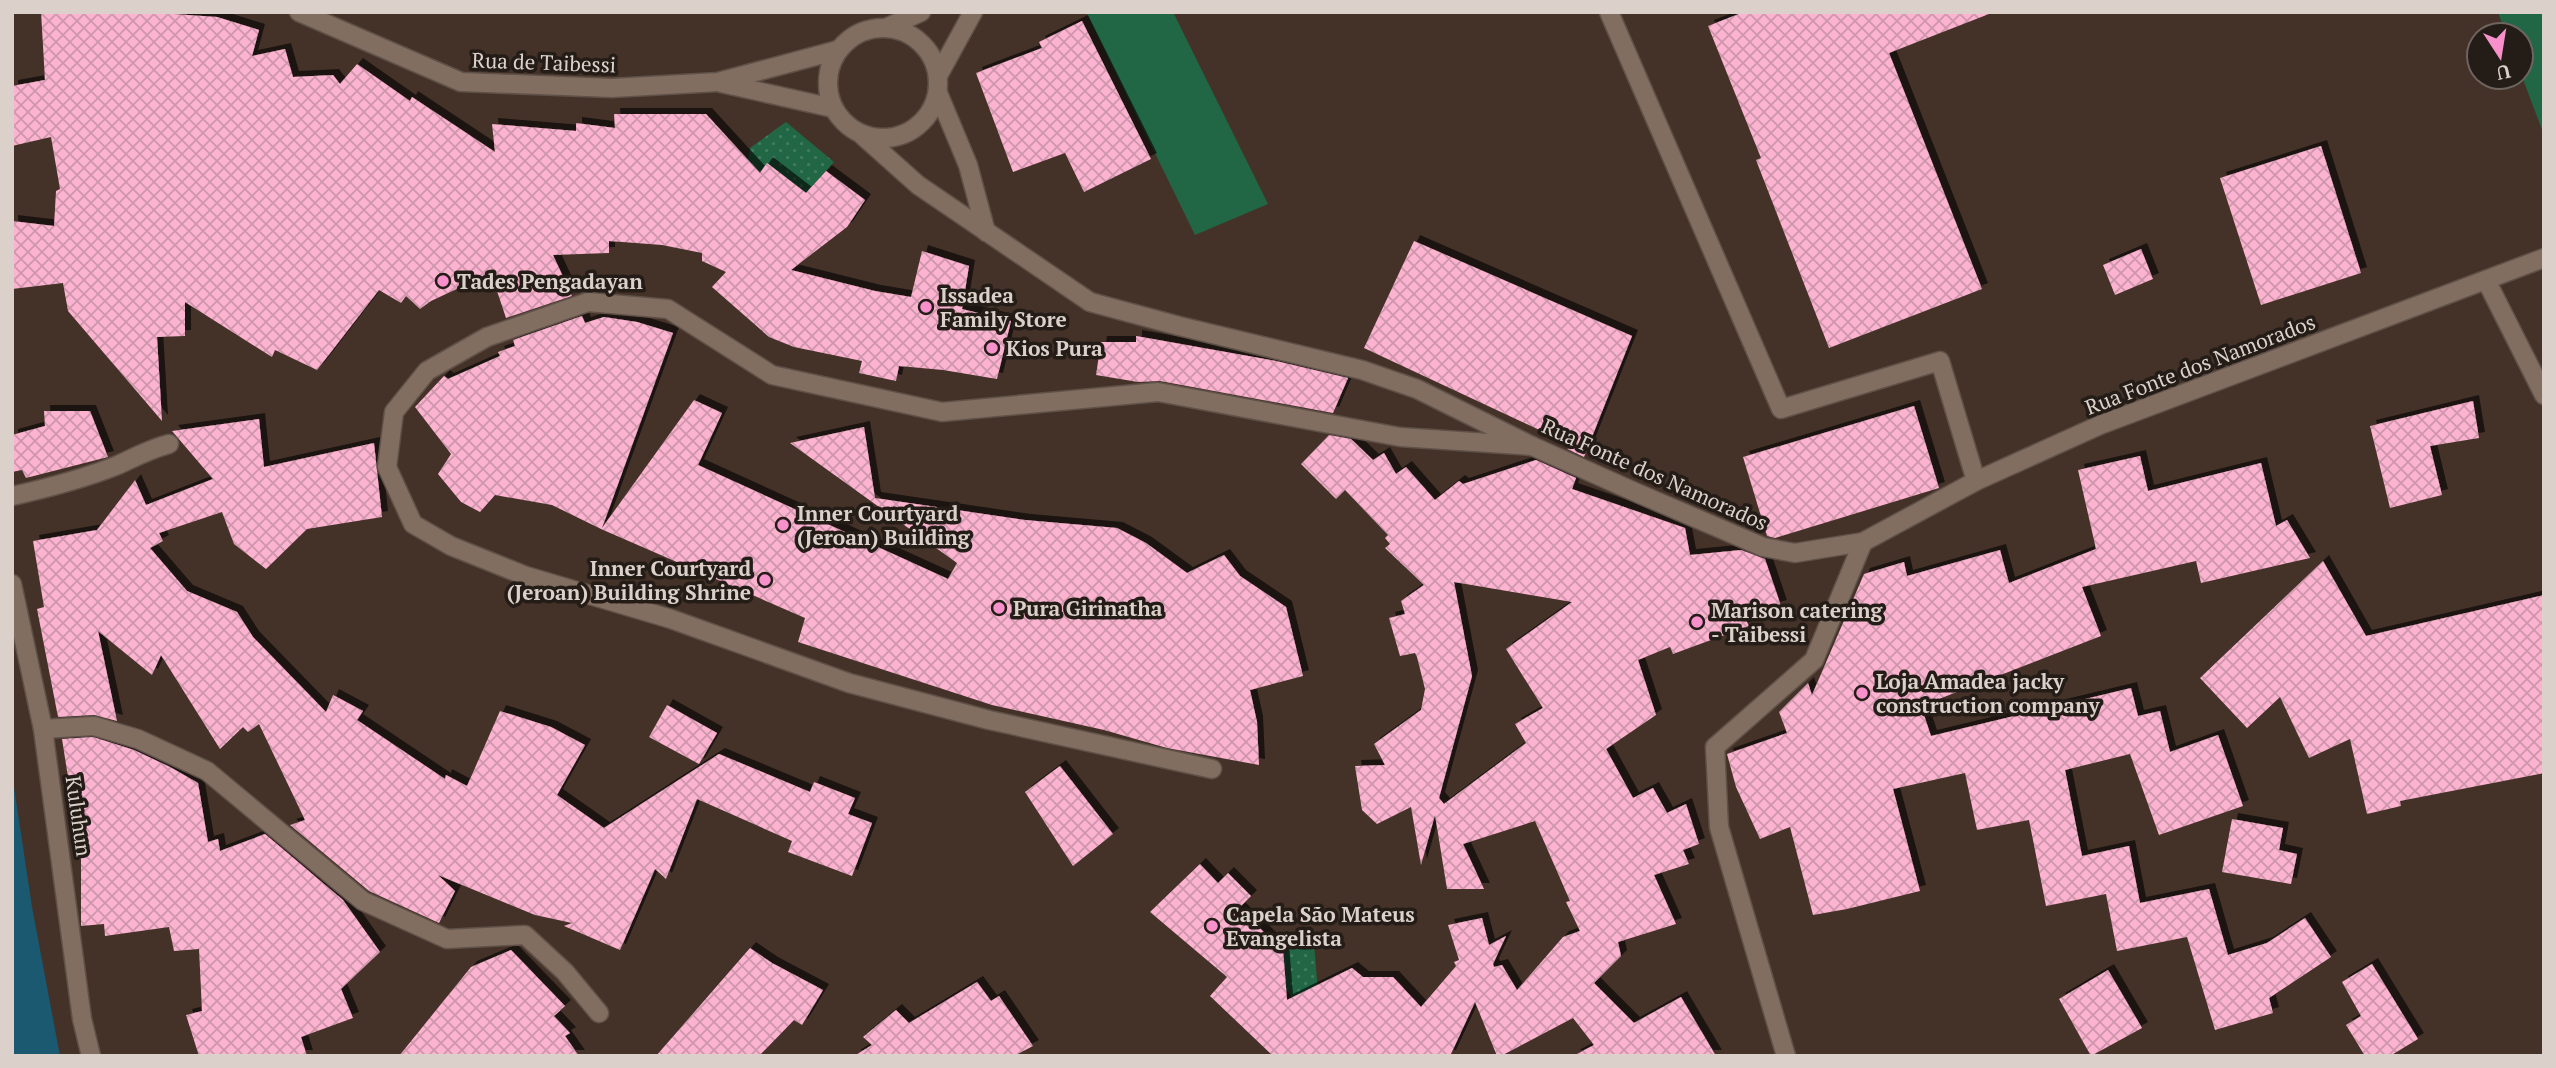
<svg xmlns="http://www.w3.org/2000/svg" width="2556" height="1068" viewBox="0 0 2556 1068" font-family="'PT Serif',serif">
	<defs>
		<pattern id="park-dots" width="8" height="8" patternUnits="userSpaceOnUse" patternTransform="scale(1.75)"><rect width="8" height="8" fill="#226745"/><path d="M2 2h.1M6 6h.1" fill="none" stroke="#427c5e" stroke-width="1.8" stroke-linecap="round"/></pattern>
		<pattern id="building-cross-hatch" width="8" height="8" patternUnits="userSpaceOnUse" patternTransform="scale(1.75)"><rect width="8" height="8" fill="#fbb3d0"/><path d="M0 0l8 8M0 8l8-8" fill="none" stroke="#cd96ab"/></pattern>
		<filter id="shadow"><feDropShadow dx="6" dy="-6" stdDeviation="0" flood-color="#0009"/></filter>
	</defs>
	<rect width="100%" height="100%" fill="#443228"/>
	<!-- park -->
	<g fill="url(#park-dots)">
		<polygon points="786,122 834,162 806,193 767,164 737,202 730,170 748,159 750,148"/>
		<polygon points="1313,932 1318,992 1292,997 1286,989 1282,938"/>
	</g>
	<!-- pitch -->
	<g fill="#226745">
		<polygon points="1090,12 1173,12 1268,204 1195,235 1087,14"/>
		<polygon points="2498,12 2544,12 2544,135 2521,74 2521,35 2506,35"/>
	</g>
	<!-- water -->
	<polygon fill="#1b5971" points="12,774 32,907 60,1056 12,1056"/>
	<!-- building -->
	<g fill="url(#building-cross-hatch)" fill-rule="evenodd" filter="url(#shadow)">
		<polygon points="41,12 144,12 217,17 259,30 252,56 285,49 293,77 333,75 340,84 357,64 410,101 412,97 495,152 492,124 576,131 576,123 615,128 614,114 706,114 760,173 767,163 806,193 826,171 865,200 847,227 791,270 875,291 911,297 922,251 969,266 962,309 1011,321 997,379 943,370 899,366 896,381 859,373 862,361 794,347 769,337 712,287 726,272 702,261 702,253 662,245 609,241 609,253 553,255 572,296 506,318 491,273 431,301 420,309 406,296 401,303 379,290 317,370 275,350 272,357 185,302 185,336 157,337 162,421 68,311 63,283 12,289 12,221 54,226 56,191 60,189 51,137 12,146 12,86 45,80"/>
		<polygon points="1744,12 1988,12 1989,14 1889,53 1982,289 1829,348 1756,160 1761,158 1708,26"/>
		<polygon points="1082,21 1151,159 1084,192 1065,153 1013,172 976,73 1042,48 1039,42"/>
		<polygon points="2321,146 2361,273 2261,305 2220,178"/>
		<polygon points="1414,241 1632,336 1584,457 1567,449 1576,447 1364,348"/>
		<polygon points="2141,249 2153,279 2115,295 2103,265"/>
		<polygon points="582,316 585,323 604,317 637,322 673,333 602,528 694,400 722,413 698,465 948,579 957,563 790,443 864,427 875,498 1025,520 1117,528 1146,543 1187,573 1224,555 1240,576 1286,607 1303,676 1250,690 1257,722 1259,765 1167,748 1104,730 992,705 798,642 805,618 601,529 552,505 495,495 480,512 461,502 438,474 451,454 415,407 444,376 448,379 500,356 498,352 515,346 513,340"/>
		<polygon points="1136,336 1276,361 1348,378 1333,413 1160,381 1138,382 1096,375 1101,342 1136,342"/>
		<polygon points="2473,401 2479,438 2430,446 2442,495 2390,508 2370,426"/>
		<polygon points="1914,406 1939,488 1775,538 1767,536 1743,457"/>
		<polygon points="44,411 90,411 108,457 26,478 22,470 12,472 12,435 45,426"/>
		<polygon points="259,419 264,467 374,443 382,517 307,529 266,569 234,544 222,512 159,533 163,541 150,548 187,591 237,612 253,637 326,712 333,695 363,711 357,720 445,779 446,775 467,786 500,711 551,727 585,745 557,795 604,828 719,754 810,792 814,782 855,798 848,814 872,823 852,876 788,852 792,841 697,799 666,879 655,869 620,950 564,926 572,923 535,915 438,875 455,891 439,923 369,891 290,825 305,820 259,724 248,732 243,727 220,749 161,655 152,675 98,631 117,721 94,715 58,717 37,609 44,607 33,541 97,530 135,480 146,505 213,479 172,431"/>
		<path d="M1329 435 1351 439 1373 460 1384 453 1396 474 1406 467 1435 500 1459 481 1463 484 1536 460 1576 478 1572 489 1685 528 1690 555 1741 550 1765 559 1781 606 1744 616 1749 626 1673 654 1670 647 1638 660 1656 715 1606 749 1633 798 1653 788 1667 813 1686 804 1699 844 1683 850 1689 864 1654 875 1676 924 1618 942 1621 956 1594 983 1634 1023 1681 997 1716 1056H1573L1594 1045 1573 1018 1501 1056H1497L1475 1002 1450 1056H1273L1210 996 1227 977 1150 912 1200 864 1218 883 1228 873 1251 896 1239 908 1271 939 1282 938 1287 1000 1352 968 1363 977H1393L1421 1007 1456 966 1454 962 1459 960 1448 925 1482 918 1489 945 1506 936 1493 964 1494 967 1502 965 1517 990 1563 937 1580 931 1566 902 1570 901 1535 821 1463 844 1484 889H1447L1435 815 1421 865 1411 807 1377 824 1362 810 1355 766 1385 765 1374 744 1421 710 1425 689 1417 657 1415 653 1400 656 1389 618 1405 614 1401 601 1424 585 1385 548 1390 544 1385 538 1388 535 1345 490 1336 499 1301 464ZM1454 582 1572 602 1506 649 1543 708 1515 724 1526 743 1444 804 1439 798 1472 676Z"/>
		<polygon points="2140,456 2148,491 2261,463 2276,526 2287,520 2310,558 2201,583 2196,561 2082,587 2101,636 1921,706 1931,736 2131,688 2138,716 2160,711 2170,752 2218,735 2243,806 2159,835 2130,754 2065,770 2082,856 2129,846 2140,903 2209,889 2228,955 2267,943 2305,918 2331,957 2269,998 2273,1013 2215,1030 2187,937 2117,951 2106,894 2046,906 2029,820 1977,830 1965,773 1893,789 1920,891 1847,909 1813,915 1790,827 1760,839 1736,787 1727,754 1787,733 1779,712 1808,683 1812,695 1864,574 1904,562 1907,576 2000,550 2009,583 2096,549 2078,470"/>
		<polygon points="2323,561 2366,636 2544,595 2544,773 2400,801 2401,806 2367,814 2350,739 2309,758 2280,697 2247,728 2200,678"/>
		<polygon points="667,705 717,733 699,764 649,737"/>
		<polygon points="93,737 134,750 170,767 198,783 208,842 218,839 220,851 265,834 343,900 380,952 341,989 353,1018 301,1037 307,1056 199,1056 186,1015 202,1011 199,949 174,951 169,927 105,936 104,924 81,926 81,860 62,739"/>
		<polygon points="1060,766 1113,834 1073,866 1025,792"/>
		<polygon points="2232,819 2283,828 2279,850 2297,854 2291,884 2222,872"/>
		<polygon points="750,948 772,963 823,990 802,1025 794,1020 759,1056 656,1056"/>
		<polygon points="511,950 565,1006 554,1016 570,1033 565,1036 579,1056 399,1056 471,967"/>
		<polygon points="2372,964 2418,1039 2390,1056 2365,1056 2346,1025 2361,1016 2342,982"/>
		<polygon points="2108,970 2142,1028 2091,1056 2059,999"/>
		<polygon points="977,982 991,1001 999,996 1033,1046 1014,1056 854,1056 872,1045 863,1037 896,1010 909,1023"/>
	</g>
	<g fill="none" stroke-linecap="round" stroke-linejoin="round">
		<defs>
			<g id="minor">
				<polyline points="299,12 461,82 612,88 718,82 838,50"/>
				<polyline points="1609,12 1781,409 1940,361 1976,481"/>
				<polyline points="888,27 921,12"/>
				<circle cx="883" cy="83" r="55"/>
				<polyline points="939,74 973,12"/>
				<polyline points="721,83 833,108"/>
				<polyline points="938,93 968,165 986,232"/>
				<polyline points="862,135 918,185 1090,302 1179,326 1362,370 1417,389 1532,446 1635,492 1763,547 1795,553 1863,542 1976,481 2100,425 2544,258"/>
				<polyline points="2486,280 2544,395"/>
				<path d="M12 496C48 488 83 479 118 465 135 457 150 449 169 444"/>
				<polyline points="12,584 43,729 82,1019 91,1056"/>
				<polyline points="43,729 94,726 138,739 207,771 363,901 447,939 525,935 565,972 599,1013"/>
				<polyline points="1212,769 989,720 849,683 671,619 526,576 451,546 413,524 387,467 394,412 427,371 487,337 588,302 668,309 772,375 942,412 1158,392 1400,437 1532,446"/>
				<polyline points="1786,1056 1719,827 1715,747 1814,660 1863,542"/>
			</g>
		</defs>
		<!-- minor casing -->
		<use href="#minor" stroke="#5f5148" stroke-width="21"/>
		<!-- minor -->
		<use href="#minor" stroke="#826d61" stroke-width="18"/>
	</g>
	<!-- markers -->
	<g fill="#f890cb" stroke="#241c17" stroke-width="2.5">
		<circle cx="443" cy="281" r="7"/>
		<circle cx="926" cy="307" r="7"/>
		<circle cx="992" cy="348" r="7"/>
		<circle cx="783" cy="525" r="7"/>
		<circle cx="765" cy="580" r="7"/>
		<circle cx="999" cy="608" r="7"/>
		<circle cx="1697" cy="622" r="7"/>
		<circle cx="1862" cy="693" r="7"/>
		<circle cx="1212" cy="926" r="7"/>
	</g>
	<g text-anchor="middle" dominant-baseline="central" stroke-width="7" stroke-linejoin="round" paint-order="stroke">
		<!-- street labels -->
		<g font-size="21" fill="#dcd1ca" stroke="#241c17">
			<text transform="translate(544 62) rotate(2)">Rua de Taibessi</text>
			<text transform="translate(2200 364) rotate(-21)">Rua Fonte dos Namorados</text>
			<text transform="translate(1655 474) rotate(24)">Rua Fonte dos Namorados</text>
			<text transform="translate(79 816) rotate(82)">Kuluhun</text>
		</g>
		<!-- poi labels -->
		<g font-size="21" font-weight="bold" fill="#dcd1ca" stroke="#241c17" text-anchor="start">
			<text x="457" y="281">Tades Pengadayan</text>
			<text x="940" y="295">Issadea<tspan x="940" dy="24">Family Store</tspan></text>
			<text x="1006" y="348">Kios Pura</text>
			<text x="797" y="513">Inner Courtyard<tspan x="797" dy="24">(Jeroan) Building</tspan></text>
			<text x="751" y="568" text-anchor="end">Inner Courtyard<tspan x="751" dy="24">(Jeroan) Building Shrine</tspan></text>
			<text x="1013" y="608">Pura Girinatha</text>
			<text x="1711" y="610">Marison catering<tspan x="1711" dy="24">- Taibessi</tspan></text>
			<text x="1876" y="681">Loja Amadea jacky<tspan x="1876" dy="24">construction company</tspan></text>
			<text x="1226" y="914">Capela São Mateus<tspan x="1226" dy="24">Evangelista</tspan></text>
		</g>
	</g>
	<!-- border -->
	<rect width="2556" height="1068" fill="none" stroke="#dcd1ca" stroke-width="28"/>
	<!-- north arrow -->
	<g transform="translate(2500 56) rotate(168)"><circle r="33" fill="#241c17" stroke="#6e645f" stroke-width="2"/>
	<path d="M0-5L12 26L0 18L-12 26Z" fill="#f890cb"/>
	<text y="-10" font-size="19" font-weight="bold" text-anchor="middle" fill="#dcd1ca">U</text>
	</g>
</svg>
